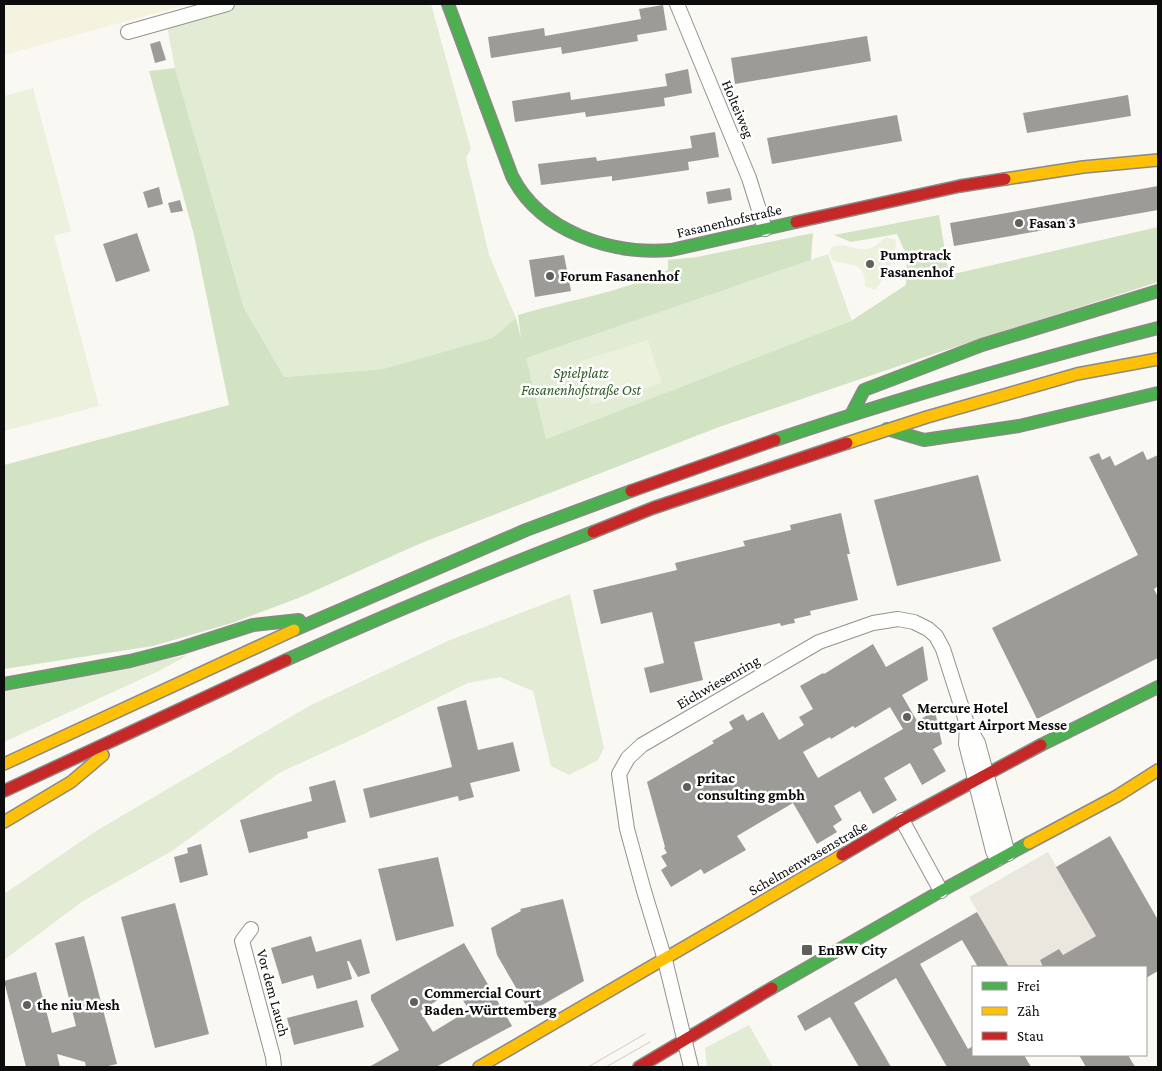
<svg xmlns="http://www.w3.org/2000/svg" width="1162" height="1071" viewBox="0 0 1162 1071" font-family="'Crimson Pro',serif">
	<rect width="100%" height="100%" fill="#faf8f2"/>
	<!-- farmland -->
	<polygon fill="#f4f3e0" points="4,4 189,4 4,55"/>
	<!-- green -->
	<g fill="#e2ecd4">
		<polygon points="231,4 431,4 471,149 466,158 489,255 516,318 492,338 383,369 283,377 244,308 175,68 166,21"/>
		<polygon points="828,254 852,321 546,439 525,358"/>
		<polygon points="570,594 604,748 598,760 569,775 551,766 533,691 500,677 468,683 366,733 279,773 172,851 83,901 4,960 4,894 96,831 309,706 450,640"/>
		<polygon points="188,655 159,671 4,742 4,692"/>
		<polygon points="749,1025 773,1067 707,1067 705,1048"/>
	</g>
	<!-- forest -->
	<path fill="#d2e3c3" d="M175 68 244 308 284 377 383 369 492 338 516 318 521 339 518 315C568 300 620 293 668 270V260L697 257 813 233 811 260 526 358 546 439 851 321 906 285 907 256 897 234 851 242 834 235 939 215 949 275 1158 227V282L940 352 719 427 419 544 301 597 232 623 153 646 4 669V465L229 405 194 235 149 71Z"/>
	<!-- pitch -->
	<g fill="#ebf1dd">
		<polygon points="33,88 71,231 54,236 99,406 4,431 4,96"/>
		<path d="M886 237 896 240C896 256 886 278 875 290L865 286C866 262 852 266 833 261L829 253 832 247C846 242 851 249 864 249 872 250 880 242 886 237Z"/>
		<polygon points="648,340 662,383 591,405 578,362"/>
	</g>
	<!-- plaza -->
	<polygon fill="#e9e7de" points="1048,852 1096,936 1063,955 1059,949 1040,960 1043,967 1009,967 969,897"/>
	<!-- building -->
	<g fill="#9d9b97" fill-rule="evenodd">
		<polygon points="663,5 667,30 637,35 638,41 562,54 561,47 491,58 488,37 544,28 545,36 641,19 639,9"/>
		<polygon points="867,36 871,61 735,84 731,58"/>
		<polygon points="160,41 166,60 155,63 150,44"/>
		<polygon points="688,69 692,93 664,98 665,106 586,117 585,112 515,122 512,101 570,92 571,100 667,86 665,74"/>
		<polygon points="1128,95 1131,116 1027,133 1023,113"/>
		<polygon points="897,115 902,141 772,164 767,138"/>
		<polygon points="715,132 719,157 688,162 689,170 612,181 612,176 541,185 538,164 596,157 597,161 692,148 690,136"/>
		<polygon points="1158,186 1158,210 954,246 950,223"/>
		<polygon points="159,187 163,204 148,208 143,192"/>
		<polygon points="730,188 732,200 708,204 706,192"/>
		<polygon points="180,200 183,211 171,213 168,203"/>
		<polygon points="137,233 150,271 116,282 103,244"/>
		<polygon points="564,255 571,291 535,297 529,260"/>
		<polygon points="1143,451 1147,460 1158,455 1158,586 1154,589 1158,597 1158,658 1037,719 992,628 1138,555 1089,457 1099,453 1102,460 1110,456 1115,466"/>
		<polygon points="978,475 1001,561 897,586 874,500"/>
		<polygon points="841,513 850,554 847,554 858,600 810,611 811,615 794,619 795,623 789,624 781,626 780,623 694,642 703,680 650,693 644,668 664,663 652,612 601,624 593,590 677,570 675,563 745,546 743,541 791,530 790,525"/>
		<path d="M873 644 886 667 923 646 928 680 902 695 917 721 935 711 942 744 933 749 946 771 922 785 910 763 884 778 897 800 873 814 860 791 834 806 842 820 833 826 837 832 817 844 793 803 737 836 746 850 704 874 701 869 671 887 661 870 667 866 661 856 667 853 664 848 665 847 647 782 714 743 712 741 733 729 729 722 743 714 747 721 763 712 779 740 804 725 799 717 813 709 800 686 823 673 824 674ZM890 707 903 729 818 778 803 752 830 737 831 739 853 726 855 728Z"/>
		<polygon points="466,700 478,750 513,742 520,771 470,783 474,797 459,801 458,796 370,818 363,789 452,767 437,707"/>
		<polygon points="335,780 346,822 307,832 308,838 249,853 240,820 312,801 309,787"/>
		<polygon points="1110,836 1158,920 1158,971 1146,978 1146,967 1043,967 1040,960 1059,949 1063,955 1096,936 1056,867"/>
		<polygon points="201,844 208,875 180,883 174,857 188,853 187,848"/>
		<polygon points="438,857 454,926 396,941 378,869"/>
		<polygon points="563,899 584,981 530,1012 497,955 491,928 521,911 520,909"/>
		<polygon points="175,903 209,1034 155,1048 121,917"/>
		<polygon points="977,912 1009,967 978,967 962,940 920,964 968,1049 973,1046 973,1055 1024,1055 1031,1067 947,1067 896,978 854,1003 891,1067 859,1067 830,1017 805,1031 797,1016"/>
		<polygon points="84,936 117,1064 104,1067 86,1067 85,1062 57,1054 60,1067 26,1067 4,981 36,972 52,1033 76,1026 55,943"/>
		<polygon points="311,936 316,952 361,939 370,973 358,977 349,961 347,961 352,979 317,989 313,975 282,984 271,948"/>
		<path d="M464 943 512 1026 436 1067H369L399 1050 371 1000V995ZM456 989 469 1010 433 1032 420 1011Z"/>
		<polygon points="357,1000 364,1027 294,1045 287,1018"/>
		<polygon points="1079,1055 1128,1055 1135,1067 1086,1067"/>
	</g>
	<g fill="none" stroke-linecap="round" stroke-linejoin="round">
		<defs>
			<g id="street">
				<polyline points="677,4 749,178 765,229"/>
				<polyline points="128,32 227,4"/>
				<polyline points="967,725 966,744 993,851 997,859"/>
				<polyline points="902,820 941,891"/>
				<polyline points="251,929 242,941 273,1057 274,1067"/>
				<polyline points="691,1067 665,960 644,891 627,829 619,774 628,758 642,745 819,642 873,623 898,619 914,622 928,629 936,636 943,649 967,724 978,743 1008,854"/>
			</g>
			<g id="fast">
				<path d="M448 4 512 176C540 232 612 255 671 250L796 222"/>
				<polyline points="851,415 864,390 982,345 1158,291"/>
				<polyline points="887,429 924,440 1019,426 1158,393"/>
				<path d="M775 440C902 397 1029 361 1158 328"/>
				<polyline points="294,630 526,530 631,491"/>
				<path d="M286 660C387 614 489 572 593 532"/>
				<polyline points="4,684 130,661 181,648 253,625 299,620"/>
				<polyline points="1041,745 1158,687"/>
				<polyline points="772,988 941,891 1029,843"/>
			</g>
			<g id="slow">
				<polyline points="1005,179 1083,167 1158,160"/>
				<polyline points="847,443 927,417 1077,374 1158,359"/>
				<polyline points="4,764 294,630"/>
				<polyline points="4,822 71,782 103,755"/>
				<polyline points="1029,843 1117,796 1158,770"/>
				<polyline points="479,1067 842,855"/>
			</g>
			<g id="jam">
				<polyline points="796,222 960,186 1005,179"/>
				<polyline points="631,491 775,440"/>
				<polyline points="593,532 653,508 847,443"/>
				<polyline points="4,791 286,660"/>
				<polyline points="842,855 902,820 1041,745"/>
				<polyline points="639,1067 772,988"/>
			</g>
		</defs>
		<!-- street casing -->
		<use href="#street" stroke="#939290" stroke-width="16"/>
		<!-- fast casing -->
		<use href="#fast" stroke="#8a8986" stroke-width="14"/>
		<!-- slow casing -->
		<use href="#slow" stroke="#8a8986" stroke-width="14"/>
		<!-- jam casing -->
		<use href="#jam" stroke="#8a8986" stroke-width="14"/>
		<!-- street -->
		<use href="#street" stroke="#fefefd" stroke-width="14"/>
		<!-- fast -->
		<use href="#fast" stroke="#4caf50" stroke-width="11"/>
		<!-- slow -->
		<use href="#slow" stroke="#ffc107" stroke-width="11"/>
		<!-- jam -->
		<use href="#jam" stroke="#c62828" stroke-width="11"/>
		<!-- tram -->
		<g stroke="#d5c7c5" stroke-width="1">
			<polyline points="588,1067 645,1034"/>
			<polyline points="606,1067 650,1042"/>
		</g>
	</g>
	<!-- markers -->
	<g fill="#5f5f5c" stroke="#fff" stroke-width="2">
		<circle cx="1019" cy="223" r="5"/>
		<circle cx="870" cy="264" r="5"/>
		<circle cx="550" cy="276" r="5"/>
		<circle cx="907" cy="717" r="5"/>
		<circle cx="687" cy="787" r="5"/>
		<rect x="801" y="944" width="12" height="12" rx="2.5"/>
		<circle cx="414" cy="1002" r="5"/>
		<circle cx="27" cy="1005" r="5"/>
	</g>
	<g text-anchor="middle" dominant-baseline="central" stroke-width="5" stroke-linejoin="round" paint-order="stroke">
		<!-- street labels -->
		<g font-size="15" fill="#0c0c0c" stroke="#fff">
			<text transform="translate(738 109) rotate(67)">Holteiweg</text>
			<text transform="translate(729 221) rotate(-13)">Fasanenhofstraße</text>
			<text transform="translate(718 682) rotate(-30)">Eichwiesenring</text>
			<text transform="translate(808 858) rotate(-30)">Schelmenwasenstraße</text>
			<text transform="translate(273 993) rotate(75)">Vor dem Lauch</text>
		</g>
		<!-- poi labels -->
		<g font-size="15" font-weight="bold" fill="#0c0c0c" stroke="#fff" text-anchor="start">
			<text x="1029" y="223">Fasan 3</text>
			<text x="880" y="255">Pumptrack<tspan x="880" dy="17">Fasanenhof</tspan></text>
			<text x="560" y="276">Forum Fasanenhof</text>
			<text x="917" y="708">Mercure Hotel<tspan x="917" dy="17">Stuttgart Airport Messe</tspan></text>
			<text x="697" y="778">pritac<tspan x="697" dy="17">consulting gmbh</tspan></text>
			<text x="818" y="950">EnBW City</text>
			<text x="424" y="993">Commercial Court<tspan x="424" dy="17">Baden-Württemberg</tspan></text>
			<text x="37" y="1005">the niu Mesh</text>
		</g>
		<!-- park labels -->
		<g font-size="15" font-style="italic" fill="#2d5c25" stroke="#fff">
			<text x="581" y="373">Spielplatz<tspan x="581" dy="17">Fasanenhofstraße Ost</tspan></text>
		</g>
	</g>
	<!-- border -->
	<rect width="1162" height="1071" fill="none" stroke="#0c0c0c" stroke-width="10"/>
	<!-- legend -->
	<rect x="972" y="966" width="175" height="90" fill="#ffffff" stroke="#9e9e9e"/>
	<rect x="982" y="982" width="25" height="8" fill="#4caf50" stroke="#9e9e9e"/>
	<text x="1017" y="991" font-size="15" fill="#0c0c0c">Frei</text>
	<rect x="982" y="1007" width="25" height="8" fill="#ffc107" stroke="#9e9e9e"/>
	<text x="1017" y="1016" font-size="15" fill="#0c0c0c">Zäh</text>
	<rect x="982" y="1032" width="25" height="8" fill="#c62828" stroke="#9e9e9e"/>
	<text x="1017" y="1041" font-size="15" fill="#0c0c0c">Stau</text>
</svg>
